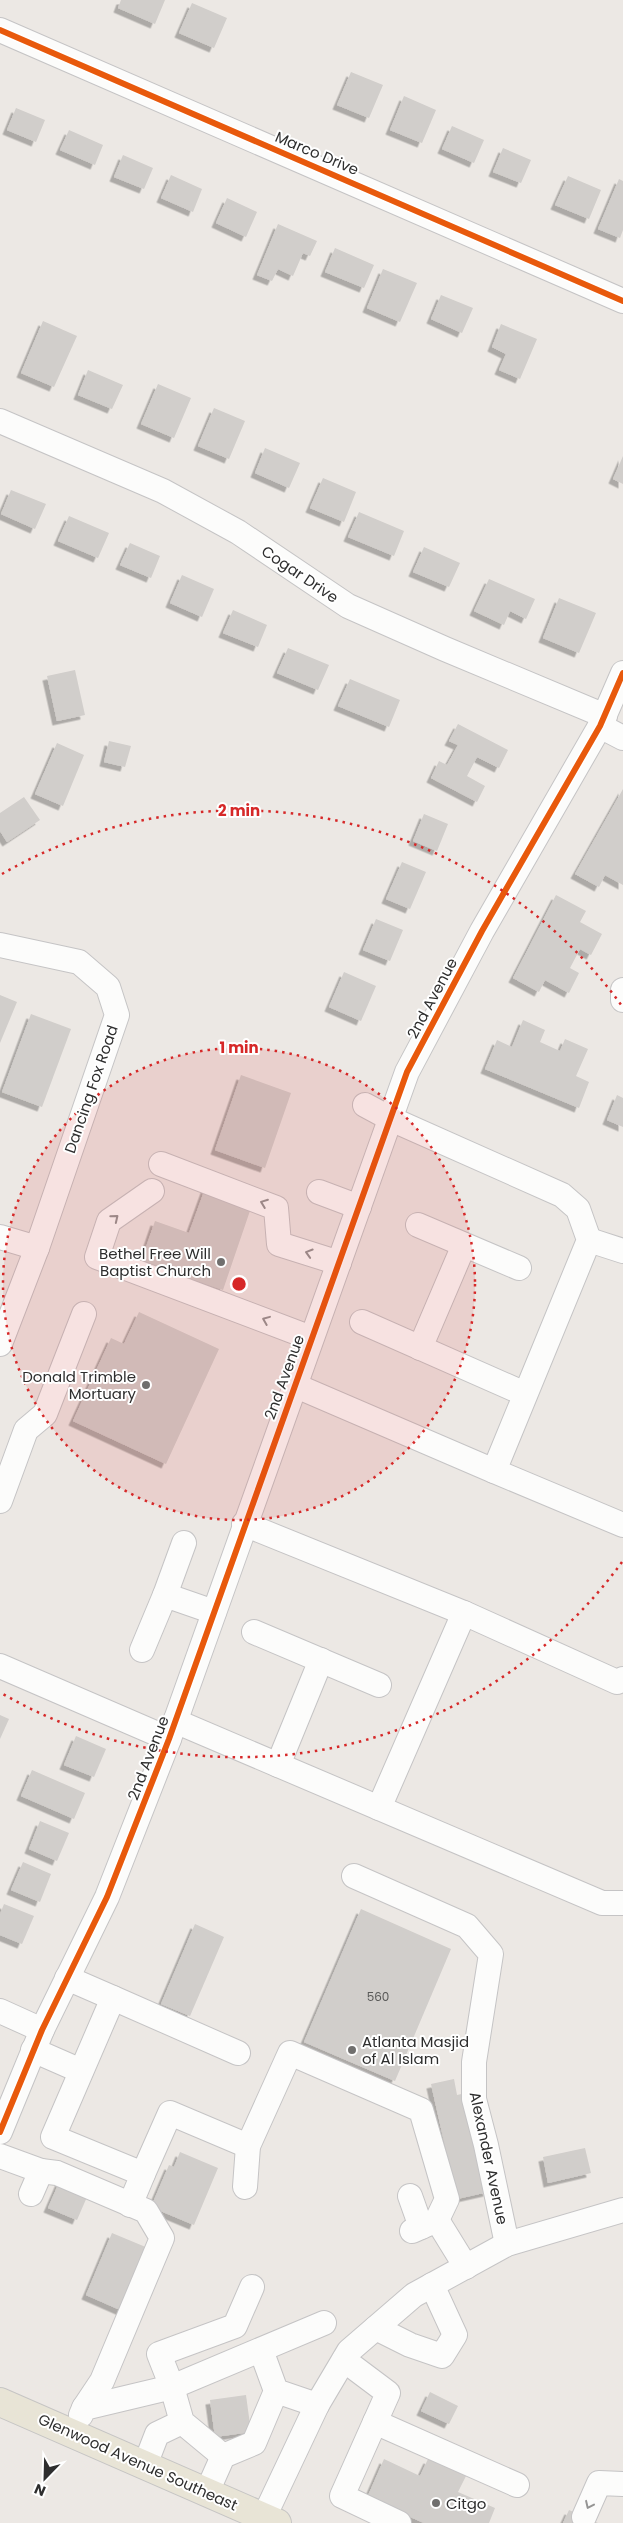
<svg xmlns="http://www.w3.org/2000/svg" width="623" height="2523" viewBox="0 0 623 2523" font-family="Poppins,sans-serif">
	<defs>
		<filter id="shadow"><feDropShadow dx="-4.5" dy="4.5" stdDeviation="0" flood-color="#0004"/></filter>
	</defs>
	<rect width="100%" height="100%" fill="#ece8e4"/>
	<!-- building -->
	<g fill="#d1cecb" filter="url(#shadow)">
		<polygon points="121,0 165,0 155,24 118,8"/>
		<polygon points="192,3 227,18 214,48 179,33"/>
		<polygon points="351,72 383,85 369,118 337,105"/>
		<polygon points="404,96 436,110 422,143 390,130"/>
		<polygon points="16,108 45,120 36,142 7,130"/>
		<polygon points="452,126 484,140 474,163 442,149"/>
		<polygon points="69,130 103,145 95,165 60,150"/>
		<polygon points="503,148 531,160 521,183 493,172"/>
		<polygon points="123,155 153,168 144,189 114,177"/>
		<polygon points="171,175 202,189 193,212 161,198"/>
		<polygon points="568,176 601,190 589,219 555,205"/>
		<polygon points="619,179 623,181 623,230 620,238 598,229"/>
		<polygon points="227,198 257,212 246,237 216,223"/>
		<polygon points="278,224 317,241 310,256 303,253 293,276 278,269 272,281 257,275"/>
		<polygon points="335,248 374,265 364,288 325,272"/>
		<polygon points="383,269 417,283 400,322 367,308"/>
		<polygon points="441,295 473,308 462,333 431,319"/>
		<polygon points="43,321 77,336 54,387 21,373"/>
		<polygon points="501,324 537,339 520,379 499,370 506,354 492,347"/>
		<polygon points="88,370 123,385 112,409 78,395"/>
		<polygon points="158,384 191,398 174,438 141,424"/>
		<polygon points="214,408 245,421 229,459 198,446"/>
		<polygon points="265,448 300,463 289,488 255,473"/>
		<polygon points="623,456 623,484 613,479"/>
		<polygon points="323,478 356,492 344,522 310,508"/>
		<polygon points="11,490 46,504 35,529 1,514"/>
		<polygon points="359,512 404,531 394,556 348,537"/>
		<polygon points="69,516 109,533 98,558 58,541"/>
		<polygon points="130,543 160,556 151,578 120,565"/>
		<polygon points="424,547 460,563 449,587 413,572"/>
		<polygon points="182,575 214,589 202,617 170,603"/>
		<polygon points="489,579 535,599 526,619 510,611 504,625 474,611"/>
		<polygon points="559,598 596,613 579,653 543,638"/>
		<polygon points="233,610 267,625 258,647 223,633"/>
		<polygon points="288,648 329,665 318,690 277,673"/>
		<polygon points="75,670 85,715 57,721 47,676"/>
		<polygon points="350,679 400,700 389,727 338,706"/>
		<polygon points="458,724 508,750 499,768 477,757 467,776 485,786 477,802 431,778 439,761 447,765 458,745 449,741"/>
		<polygon points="109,741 131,746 125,767 104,762"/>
		<polygon points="57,743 84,755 63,806 35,794"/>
		<polygon points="623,789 623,885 605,875 599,887 575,874"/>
		<polygon points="24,797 40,820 7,842 0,831 0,813"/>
		<polygon points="424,814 448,824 437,851 413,841"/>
		<polygon points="402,862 426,872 410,909 386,899"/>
		<polygon points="556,895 586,911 580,922 602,934 591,955 580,949 570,968 579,973 569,993 545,980 539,992 513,978"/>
		<polygon points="376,919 403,930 390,961 363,950"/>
		<polygon points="344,972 376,986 361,1021 329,1007"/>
		<polygon points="0,995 17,1002 0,1043"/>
		<polygon points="31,1014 71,1029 42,1107 2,1092"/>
		<polygon points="523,1020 545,1030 540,1042 560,1051 565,1039 588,1049 576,1076 589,1082 579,1108 485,1069 497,1040 512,1047"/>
		<polygon points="241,1075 291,1093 265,1168 215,1150"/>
		<polygon points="617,1095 623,1098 623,1127 607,1120"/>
		<polygon points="206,1186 253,1202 223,1290 141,1262 155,1221 189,1233"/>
		<polygon points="139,1312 219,1349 166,1464 73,1421 111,1338 124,1344"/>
		<polygon points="0,1715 9,1719 0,1739"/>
		<polygon points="76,1736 106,1749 94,1777 64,1765"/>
		<polygon points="32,1770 85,1793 74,1819 21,1796"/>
		<polygon points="40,1821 69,1833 57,1861 29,1849"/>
		<polygon points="23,1862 51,1874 40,1902 11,1890"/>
		<polygon points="4,1904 34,1916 22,1944 0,1935 0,1914"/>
		<polygon points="361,1909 451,1949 395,2081 304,2042"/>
		<polygon points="195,1924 224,1937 190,2016 161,2004"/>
		<polygon points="454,2079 457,2095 466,2093 488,2192 457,2199 431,2084"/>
		<polygon points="585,2148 591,2173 548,2183 543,2157"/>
		<polygon points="180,2152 218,2168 194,2225 151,2207 169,2165 174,2167"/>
		<polygon points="61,2178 90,2190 77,2220 48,2208"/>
		<polygon points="112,2233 148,2248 127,2313 86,2295"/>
		<polygon points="430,2392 458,2406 449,2424 421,2411"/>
		<polygon points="246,2395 251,2432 215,2437 210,2400"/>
		<polygon points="384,2459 420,2476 428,2459 466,2476 458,2492 495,2508 489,2523 424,2523 367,2498"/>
		<polygon points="569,2510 598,2523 563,2523"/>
	</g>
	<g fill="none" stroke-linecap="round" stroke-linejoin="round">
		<defs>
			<g id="minor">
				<polyline points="0,30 623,301"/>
				<polyline points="0,421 163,491 238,532 348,606 445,649 605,716"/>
				<polyline points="600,726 623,738"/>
				<polyline points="0,945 79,962 108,987 117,1015 37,1248 0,1344"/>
				<polyline points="623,990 623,1000"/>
				<polyline points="161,1164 276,1208 279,1244 339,1263"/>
				<polyline points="152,1191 109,1221 97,1257 311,1338"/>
				<polyline points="319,1192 359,1207"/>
				<polyline points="418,1225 519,1268"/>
				<polyline points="0,1237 37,1248"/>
				<polyline points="589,1240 623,1251"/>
				<polyline points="362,1322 525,1394"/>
				<polyline points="420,1348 464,1245"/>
				<polyline points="294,1385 494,1471 589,1240 578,1209 562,1195 391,1119 365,1105"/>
				<polyline points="494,1471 623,1525"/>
				<polyline points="0,1501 26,1430 45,1414 84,1314"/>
				<polyline points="244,1524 464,1613 379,1808"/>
				<polyline points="165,1595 184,1543"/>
				<polyline points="464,1613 617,1682 623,1679"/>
				<polyline points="254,1632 379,1685"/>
				<polyline points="142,1650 165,1595 214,1612"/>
				<polyline points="0,1666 169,1739"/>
				<polyline points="175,1721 602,1903 623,1903"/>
				<polyline points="278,1765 321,1660"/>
				<polyline points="354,1876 467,1926 491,1954 474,2062 474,2099 486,2145 507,2244"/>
				<polyline points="67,1978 113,1998 53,2137 143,2174 130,2205"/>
				<polyline points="113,1998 238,2053"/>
				<polyline points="0,2011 42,2030"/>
				<polyline points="33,2050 81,2071"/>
				<polyline points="0,2132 42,2030 107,1897 169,1739 407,1072 482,931 600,726 623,673"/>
				<polyline points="0,2156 41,2171 57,2173 146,2211 162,2238 102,2381 84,2408"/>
				<polyline points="143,2174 170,2113 248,2146"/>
				<polyline points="245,2187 248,2146 290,2053 421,2110 447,2199 437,2220 412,2231"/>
				<polyline points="31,2194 41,2171"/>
				<polyline points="410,2196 421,2227"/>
				<polyline points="437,2220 466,2267"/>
				<polyline points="376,2328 410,2345 442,2356 455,2335 432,2285"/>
				<polyline points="261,2350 276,2391 317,2405"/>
				<polyline points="344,2360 388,2393 342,2496 399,2523"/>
				<polyline points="81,2415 84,2408 172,2387 324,2323"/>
				<polyline points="375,2422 517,2485"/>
				<polyline points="223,2456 182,2422 172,2387 159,2354 235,2326 252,2287"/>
				<polyline points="145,2465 157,2434 182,2422"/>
				<polyline points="207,2492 223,2456 254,2443 276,2391"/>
				<polyline points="264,2517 317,2405 349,2351 414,2295 507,2244 623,2210"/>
				<polyline points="584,2517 599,2483 623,2484"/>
			</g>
			<polyline id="major" points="0,2402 277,2523"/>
		</defs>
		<!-- minor casing -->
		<use href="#minor" stroke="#c5c4c5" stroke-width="26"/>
		<!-- major casing -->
		<use href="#major" stroke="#c6c5c4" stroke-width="30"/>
		<!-- minor -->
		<use href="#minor" stroke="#fcfcfb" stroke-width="24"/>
		<!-- major -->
		<use href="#major" stroke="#e8e4d6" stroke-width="28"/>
		<defs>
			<g id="cycleway">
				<polyline points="0,30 623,301"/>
				<polyline points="0,2132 42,2030 107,1897 169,1739 407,1072 482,931 600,726 623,673"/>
			</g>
		</defs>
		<!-- cycleway casing -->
		<use href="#cycleway" stroke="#fff" stroke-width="9"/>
		<!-- cycleway -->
		<use href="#cycleway" stroke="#e8590c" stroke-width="6"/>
	</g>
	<!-- one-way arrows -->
	<defs><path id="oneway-chevron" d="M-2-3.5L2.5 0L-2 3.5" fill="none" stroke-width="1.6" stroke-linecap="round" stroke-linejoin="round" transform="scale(1.25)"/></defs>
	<g stroke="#959594">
		<use href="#oneway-chevron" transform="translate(264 1203) rotate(-159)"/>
		<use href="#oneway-chevron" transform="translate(115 1218) rotate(-39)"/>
		<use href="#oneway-chevron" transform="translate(309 1253) rotate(-163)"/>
		<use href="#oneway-chevron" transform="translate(266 1320) rotate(-158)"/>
		<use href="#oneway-chevron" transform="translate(589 2505) rotate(115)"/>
	</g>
	<!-- distance rings -->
	<circle cx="239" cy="1284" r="236" fill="#d62828" fill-opacity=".12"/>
	<g fill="none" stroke="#d62828" stroke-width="2.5" stroke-dasharray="2.5 5">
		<circle cx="239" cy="1284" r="236"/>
		<path d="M622 1562A473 473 0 0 1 3 1694M2 874A473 473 0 0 1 622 1006"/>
	</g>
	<!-- markers -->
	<g fill="#706f6e" stroke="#fff" stroke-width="2">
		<circle cx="221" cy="1262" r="5"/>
		<circle cx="146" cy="1385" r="5"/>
		<circle cx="352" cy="2050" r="5"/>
		<circle cx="436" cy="2503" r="5"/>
	</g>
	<g text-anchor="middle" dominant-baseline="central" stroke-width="4" stroke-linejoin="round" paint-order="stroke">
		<!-- number labels -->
		<g font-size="12" fill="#585857">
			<text x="378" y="1996">560</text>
		</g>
		<!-- street labels -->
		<g font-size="15" fill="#2e2e2e" stroke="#fff">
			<text transform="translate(317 153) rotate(23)">Marco Drive</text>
			<text transform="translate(300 574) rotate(34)">Cogar Drive</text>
			<text transform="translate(432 998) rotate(-62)">2nd Avenue</text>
			<text transform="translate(91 1089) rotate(-71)">Dancing Fox Road</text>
			<text transform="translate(284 1377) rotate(-70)">2nd Avenue</text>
			<text transform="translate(148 1758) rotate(-69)">2nd Avenue</text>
			<text transform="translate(489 2158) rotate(78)">Alexander Avenue</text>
			<text transform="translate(138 2462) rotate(24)">Glenwood Avenue Southeast</text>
		</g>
		<!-- poi labels -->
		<g font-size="15" fill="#2e2e2e" stroke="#fff" text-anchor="end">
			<text x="211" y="1253">Bethel Free Will<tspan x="211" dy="17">Baptist Church</tspan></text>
			<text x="136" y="1376">Donald Trimble<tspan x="136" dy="17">Mortuary</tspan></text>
			<text x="362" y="2041" text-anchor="start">Atlanta Masjid<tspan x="362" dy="17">of Al Islam</tspan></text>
			<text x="446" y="2503" text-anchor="start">Citgo</text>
		</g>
	</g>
	<circle cx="239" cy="1284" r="8" fill="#d62828" stroke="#fff" stroke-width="2.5"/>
	<g font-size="15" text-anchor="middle" font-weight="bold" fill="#d62828" stroke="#fff" stroke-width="4" stroke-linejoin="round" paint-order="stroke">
		<text x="239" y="816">2 min</text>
		<text x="239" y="1053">1 min</text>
	</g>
	<!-- north arrow -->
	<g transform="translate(45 2478) rotate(203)" stroke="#ffffff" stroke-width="4" paint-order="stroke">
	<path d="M0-4L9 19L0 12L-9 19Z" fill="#2e2e2e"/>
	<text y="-8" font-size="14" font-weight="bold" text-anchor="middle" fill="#2e2e2e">N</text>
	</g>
</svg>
